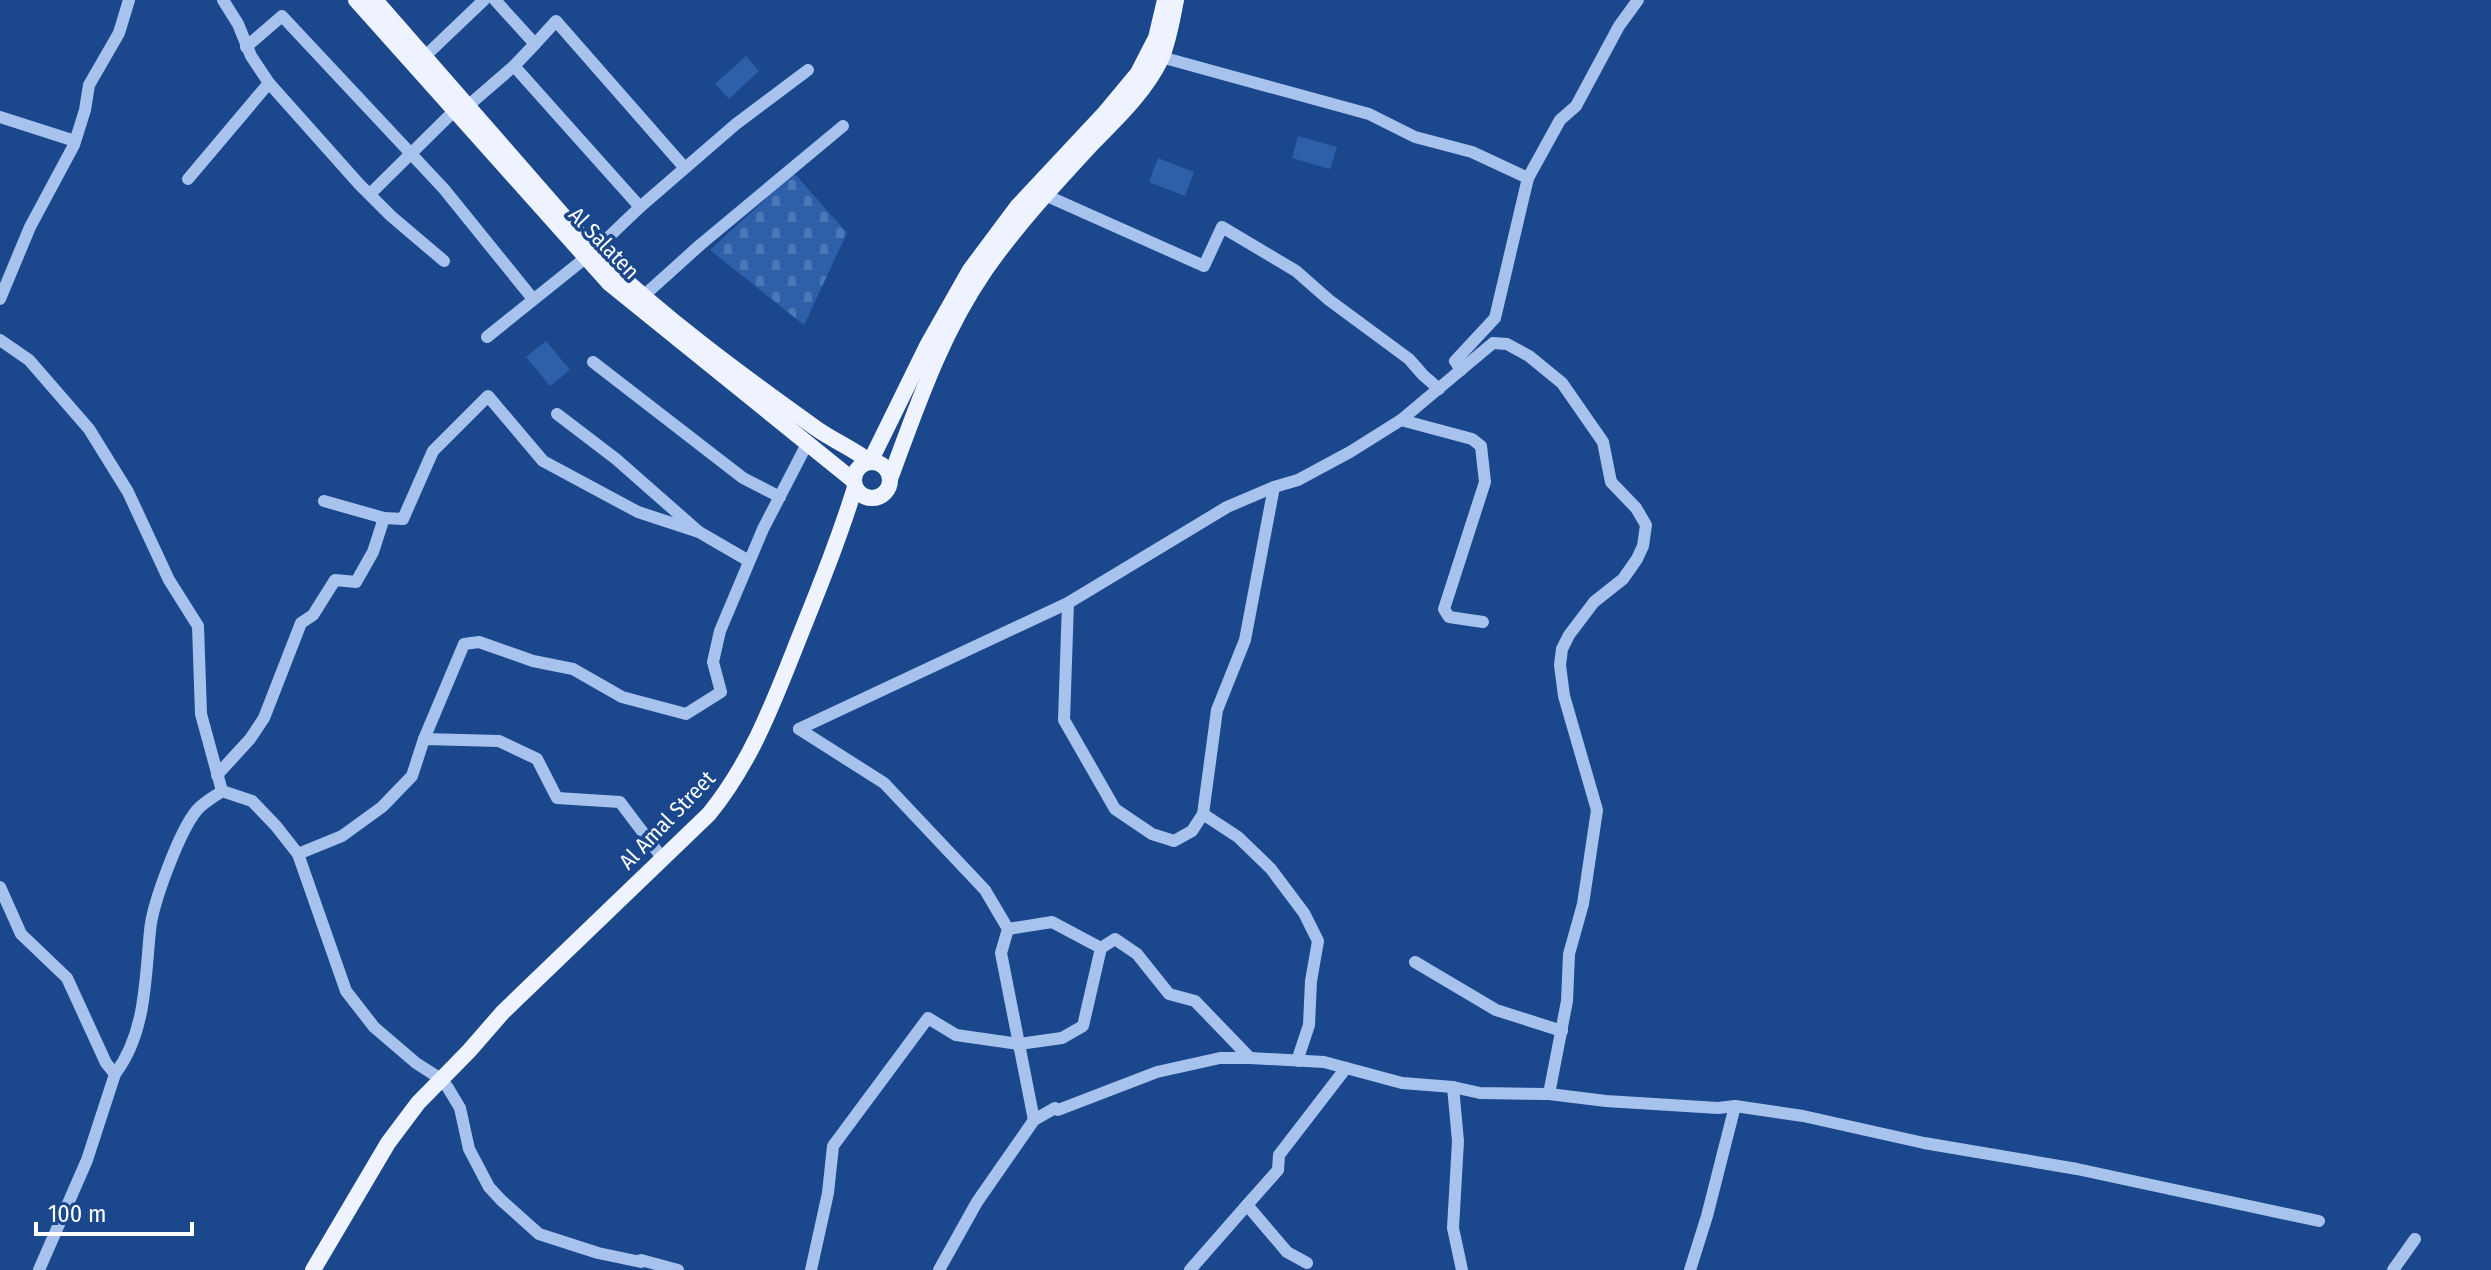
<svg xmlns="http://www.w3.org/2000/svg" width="2491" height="1270" viewBox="0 0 2491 1270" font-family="'Fira Sans Condensed',sans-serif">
	<defs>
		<pattern id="cemetery-stones" width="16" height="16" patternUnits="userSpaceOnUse" patternTransform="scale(2)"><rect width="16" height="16" fill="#2e60aa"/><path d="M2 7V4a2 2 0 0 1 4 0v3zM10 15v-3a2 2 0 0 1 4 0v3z" fill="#4d78b7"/></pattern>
	</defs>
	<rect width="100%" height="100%" fill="#1b478c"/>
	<!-- cemetery -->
	<polygon fill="url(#cemetery-stones)" points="794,173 847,233 804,325 710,250"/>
	<!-- garden -->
	<g fill="#2e60aa">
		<polygon points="746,56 759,71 729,99 715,84"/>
		<polygon points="1298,136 1337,147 1330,169 1292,158"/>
		<polygon points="1158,158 1194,172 1185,196 1149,182"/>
		<polygon points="546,341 570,370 550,386 526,357"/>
	</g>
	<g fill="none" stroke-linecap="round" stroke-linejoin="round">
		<!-- minor -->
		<g stroke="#a7c3ed" stroke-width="12">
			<polyline points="223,0 238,24 251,56 269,83 359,184 391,216 444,261"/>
			<polyline points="535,44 556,21 684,167"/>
			<polyline points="246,47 282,16 444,189 533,299"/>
			<polyline points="1161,57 1369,114 1415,137 1472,152 1528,178"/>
			<polyline points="420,61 484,0"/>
			<polyline points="514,66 640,207"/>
			<polyline points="463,110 514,66 535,44 495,0"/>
			<polyline points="0,117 75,141"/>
			<polyline points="188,179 269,83"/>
			<polyline points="370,194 454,111"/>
			<polyline points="1045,195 1204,266 1222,227 1296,271 1329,300 1409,359 1423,375 1439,389"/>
			<polyline points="0,299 30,227 74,145 85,110 89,85 119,33 129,0"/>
			<polyline points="639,300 700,245 843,126"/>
			<polyline points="487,337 594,251 640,207 736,124 808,70"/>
			<polyline points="0,340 29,360 89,429 128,492 169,580 198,626 201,714 222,791"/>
			<polyline points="593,362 743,478 780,497"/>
			<polyline points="1461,370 1455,361 1495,318 1528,178 1560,120 1576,106 1619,26 1638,0"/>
			<polyline points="557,414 616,459 699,532 749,561"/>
			<polyline points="1401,420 1472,439 1481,446 1485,482 1444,609 1449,617 1483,622"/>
			<polyline points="324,501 384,518 403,519 433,451 488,396 543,461 638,512 699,532"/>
			<polyline points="1068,603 1064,720 1115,809 1152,834 1174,841 1192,831 1203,814 1217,710 1245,640 1274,487"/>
			<polyline points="799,729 1068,603 1227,507 1274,487 1298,480 1350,452 1401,420 1493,343 1507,344 1529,356 1562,383 1603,442 1611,482 1636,508 1646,525 1643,546 1637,559 1623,579 1594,602 1569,635 1562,649 1560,665 1564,696 1597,810 1583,904 1569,954 1567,1001 1549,1094"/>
			<polyline points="799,729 884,783 985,890 1008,929 1001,953 1034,1120"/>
			<polyline points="424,739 464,644 479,642 533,661 573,669 622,697 686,714 721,692 713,662 720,631 763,529 808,442"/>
			<polyline points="217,775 250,739 264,718 301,623 313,615 335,580 356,582 373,552 384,518"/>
			<polyline points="1203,814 1238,837 1271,869 1304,913 1318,941 1311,981 1309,1025 1299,1055 1299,1061"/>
			<polyline points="298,854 342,836 382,807 412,776 424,739 499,741 537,759 557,798 620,802 663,859"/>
			<polyline points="0,887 21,934 67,978 106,1063 115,1074"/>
			<polyline points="1008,929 1052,922 1101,948 1115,939 1137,954 1169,994 1195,1001 1250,1058"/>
			<polyline points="1415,962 1496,1010 1562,1031"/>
			<polyline points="1453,1087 1458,1141 1453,1228 1462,1270"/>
			<polyline points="1247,1205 1278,1170 1279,1155 1346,1068"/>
			<path d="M39 1270 87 1160 115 1074C146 1033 145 980 150 931 152 904 180 830 197 810 204 802 214 797 222 791L252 801 276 826 298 854 346 991 374 1027 416 1063 441 1079 448 1088 460 1108 469 1149 489 1187 501 1200 539 1234 598 1253 641 1262V1260L678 1270"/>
			<polyline points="811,1270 828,1193 833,1146 928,1018 956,1035 1019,1044 1062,1038 1083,1026 1101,948"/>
			<polyline points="939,1270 977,1202 1034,1120 1055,1108 1058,1110 1157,1072 1220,1058 1250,1058 1324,1062 1402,1083 1453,1087 1480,1093 1549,1094 1606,1101 1718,1108 1735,1106 1803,1116 1924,1143 2077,1169 2319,1221"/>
			<polyline points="1190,1270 1247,1205 1287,1252 1307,1263"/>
			<polyline points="1690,1270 1707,1216 1735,1106"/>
			<polyline points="2393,1270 2415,1239"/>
		</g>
		<!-- major -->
		<g stroke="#eef3ff" stroke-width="16">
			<polyline points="356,0 609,283 854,481"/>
			<path d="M375 0 594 251C662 317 740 374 817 429 834 441 854 449 870 462L927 346 970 270 1017 207 1103 115 1138 73 1156 38 1165 0"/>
			<circle cx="872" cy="480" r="18"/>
			<path d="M890 479C917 406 941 334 986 269 1016 226 1052 187 1088 148 1114 121 1144 94 1161 59 1169 40 1172 20 1176 0"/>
			<path d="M313 1270 388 1143 418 1103 469 1051 503 1012 709 814C752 761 774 701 799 638 819 588 839 539 855 487"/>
		</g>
	</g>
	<g text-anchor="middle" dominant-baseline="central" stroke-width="7" stroke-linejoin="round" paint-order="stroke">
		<!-- street labels -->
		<g font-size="22" fill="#fff" stroke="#1b478c">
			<text transform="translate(604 243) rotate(46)">Al Salaten</text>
			<text transform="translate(667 820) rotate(-46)">Al Amal Street</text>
		</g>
	</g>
	<!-- scale -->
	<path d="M36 1222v12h156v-12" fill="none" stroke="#ffffff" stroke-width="4"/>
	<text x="48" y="1222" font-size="24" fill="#ffffff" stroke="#1b478c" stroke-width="6" paint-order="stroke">100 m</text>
</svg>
